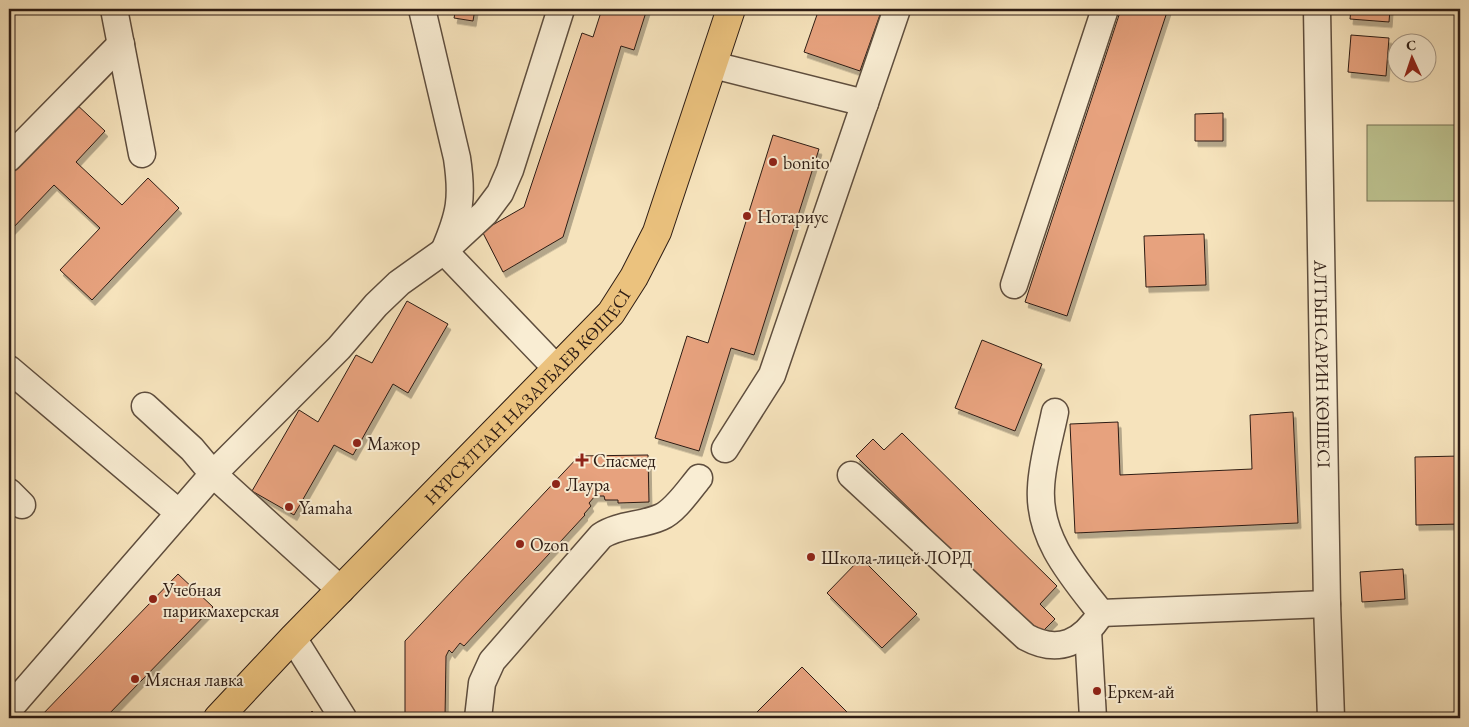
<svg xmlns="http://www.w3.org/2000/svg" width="1469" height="727" viewBox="0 0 1469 727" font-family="'EB Garamond',serif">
	<defs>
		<filter id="shadow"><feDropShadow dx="3" dy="5.5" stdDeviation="0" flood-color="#0004"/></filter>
	</defs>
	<rect width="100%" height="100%" fill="#f6e3bc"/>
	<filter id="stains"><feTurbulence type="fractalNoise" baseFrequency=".004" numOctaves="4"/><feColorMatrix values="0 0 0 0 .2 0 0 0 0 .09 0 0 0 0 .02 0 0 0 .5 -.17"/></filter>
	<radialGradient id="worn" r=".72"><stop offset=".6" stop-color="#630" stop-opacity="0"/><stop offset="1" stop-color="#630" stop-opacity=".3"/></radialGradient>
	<!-- grass -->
	<rect fill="#bdc390" stroke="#757052" x="1367" y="125" width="93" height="76"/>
	<!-- building -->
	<g fill="#e7a27e" stroke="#2d1c14" filter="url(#shadow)">
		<polygon points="456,9 475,9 473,21 454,18"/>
		<polygon points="602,9 647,9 634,50 621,46 563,237 503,272 482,231 524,207 582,33 593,37"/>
		<polygon points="819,9 882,9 860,71 804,52"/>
		<polygon points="1121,9 1168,9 1067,316 1025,302"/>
		<polygon points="1351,9 1390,9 1389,22 1350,19"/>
		<polygon points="1351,35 1389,38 1386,76 1348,72"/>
		<polygon points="74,102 105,131 76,162 122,205 148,178 179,208 92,300 60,270 100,228 54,185 11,230 9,228 9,171"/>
		<polygon points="1223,113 1223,141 1195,141 1195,114"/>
		<polygon points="773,135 819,149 754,355 731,348 699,451 655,438 687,336 708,343"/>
		<polygon points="1204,234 1206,285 1146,287 1144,236"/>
		<polygon points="407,301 448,324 408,393 393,384 353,455 334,445 294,515 252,491 299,410 318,422 356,355 372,363"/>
		<polygon points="982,340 1042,364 1015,431 955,408"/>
		<polygon points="1293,412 1298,523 1075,533 1070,424 1118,422 1120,475 1252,469 1250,415"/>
		<polygon points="902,433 1057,586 1040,604 1055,619 1038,636 856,456 873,439 884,450"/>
		<polygon points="648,455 649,502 618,503 618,500 605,500 604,496 595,496 589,503 591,506 584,514 585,515 464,646 460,643 452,653 449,650 446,656 445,718 405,718 405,641 579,456"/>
		<polygon points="1460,456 1460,524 1416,525 1415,457"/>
		<polygon points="861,558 917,614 882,648 827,593"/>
		<polygon points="1403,569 1405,599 1362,602 1360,572"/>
		<polygon points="178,574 213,607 105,718 39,718"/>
		<polygon points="802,667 853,718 751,718"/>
		<polygon points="312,711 319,718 306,718"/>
		<polygon points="1460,712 1460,718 1408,718 1408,715"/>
	</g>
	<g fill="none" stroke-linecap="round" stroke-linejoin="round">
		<defs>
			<g id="minor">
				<polyline points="114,9 142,154"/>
				<path d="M422 9 457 158C463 198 460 214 444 251L557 369"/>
				<path id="s1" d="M1317 9 1327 604 1331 718"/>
				<polyline points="713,65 865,103"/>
				<polyline points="9,158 121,44"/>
				<polyline points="1014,285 1105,9"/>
				<polyline points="9,369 179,513"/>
				<polyline points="145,406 192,449 213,474 341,590"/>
				<path d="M1055 412C1050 437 1042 462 1041 488 1038 538 1072 576 1101 613L1327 604"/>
				<polyline points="725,449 772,375 897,9"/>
				<path d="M851 475 1026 637C1059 655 1083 642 1101 613"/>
				<polyline points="9,492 22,505"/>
				<polyline points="1088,631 1093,718"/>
				<polyline points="293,638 343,718"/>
				<polyline points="9,709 213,474 339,348 376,305 399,283 444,251 485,213 500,193 510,170 561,9"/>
				<path d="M478 718 482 683 492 661 601 536C619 524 641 526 661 517 675 511 689 490 699 478"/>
			</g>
			<g id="major">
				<path id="s2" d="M218 718 293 638 611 313 634 277 657 232 731 9"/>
			</g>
		</defs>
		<!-- minor casing -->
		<use href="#minor" stroke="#5f4e3e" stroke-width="29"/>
		<!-- major casing -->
		<use href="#major" stroke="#2d1c14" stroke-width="30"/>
		<!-- minor -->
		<use href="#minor" stroke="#f9edd3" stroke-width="26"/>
		<!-- major -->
		<use href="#major" stroke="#ebc27e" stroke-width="28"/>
	</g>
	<!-- markers -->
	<g fill="#8f2418" stroke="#f9edd3" stroke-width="2">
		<circle cx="773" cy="162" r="5"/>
		<circle cx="747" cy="216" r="5"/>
		<circle cx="357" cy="443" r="5"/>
		<path d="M579.5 452.5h5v5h5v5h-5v5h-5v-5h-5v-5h5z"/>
		<circle cx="556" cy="484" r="5"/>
		<circle cx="289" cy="507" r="5"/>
		<circle cx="520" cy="544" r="5"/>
		<circle cx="811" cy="557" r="5"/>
		<circle cx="153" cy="599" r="5"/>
		<circle cx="135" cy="679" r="5"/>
		<circle cx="1097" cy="691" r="5"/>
	</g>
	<g text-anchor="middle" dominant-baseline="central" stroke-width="4" stroke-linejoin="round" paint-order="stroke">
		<!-- poi labels -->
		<g font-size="18" fill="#2d1c14" stroke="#f9edd3" text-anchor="start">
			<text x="783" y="162">bonito</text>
			<text x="757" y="216">Нотариус</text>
			<text x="367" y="443">Мажор</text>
			<text x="593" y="460">Спасмед</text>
			<text x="566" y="484">Лаура</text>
			<text x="299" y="507">Yamaha</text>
			<text x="530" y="544">Ozon</text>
			<text x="821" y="557">Школа-лицей ЛОРД</text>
			<text x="163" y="589">Учебная<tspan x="163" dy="21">парикмахерская</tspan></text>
			<text x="145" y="679">Мясная лавка</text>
			<text x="1107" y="691">Еркем-ай</text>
		</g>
		<!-- street labels -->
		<g font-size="18" fill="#2d1c14" stroke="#f9edd3">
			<text stroke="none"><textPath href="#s1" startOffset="355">АЛТЫНСАРИН КӨШЕСІ</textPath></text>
			<text stroke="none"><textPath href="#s2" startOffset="446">НҰРСҰЛТАН НАЗАРБАЕВ КӨШЕСІ</textPath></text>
		</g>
	</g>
	<!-- margin -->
	<rect width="1469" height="727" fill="none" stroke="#f6e3bc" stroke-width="30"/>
	<rect x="10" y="10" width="1449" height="707" fill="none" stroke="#2d1c14" stroke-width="2.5"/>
	<rect x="15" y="15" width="1439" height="697" fill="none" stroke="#2d1c14"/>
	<!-- north arrow -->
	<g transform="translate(1412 58) rotate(357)"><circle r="24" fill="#f9edd3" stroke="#a79987"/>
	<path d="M0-4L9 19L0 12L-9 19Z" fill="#8f2418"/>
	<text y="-8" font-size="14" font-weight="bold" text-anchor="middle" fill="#2d1c14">С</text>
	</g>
	<rect width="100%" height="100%" filter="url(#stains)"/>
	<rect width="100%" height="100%" fill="url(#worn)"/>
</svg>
